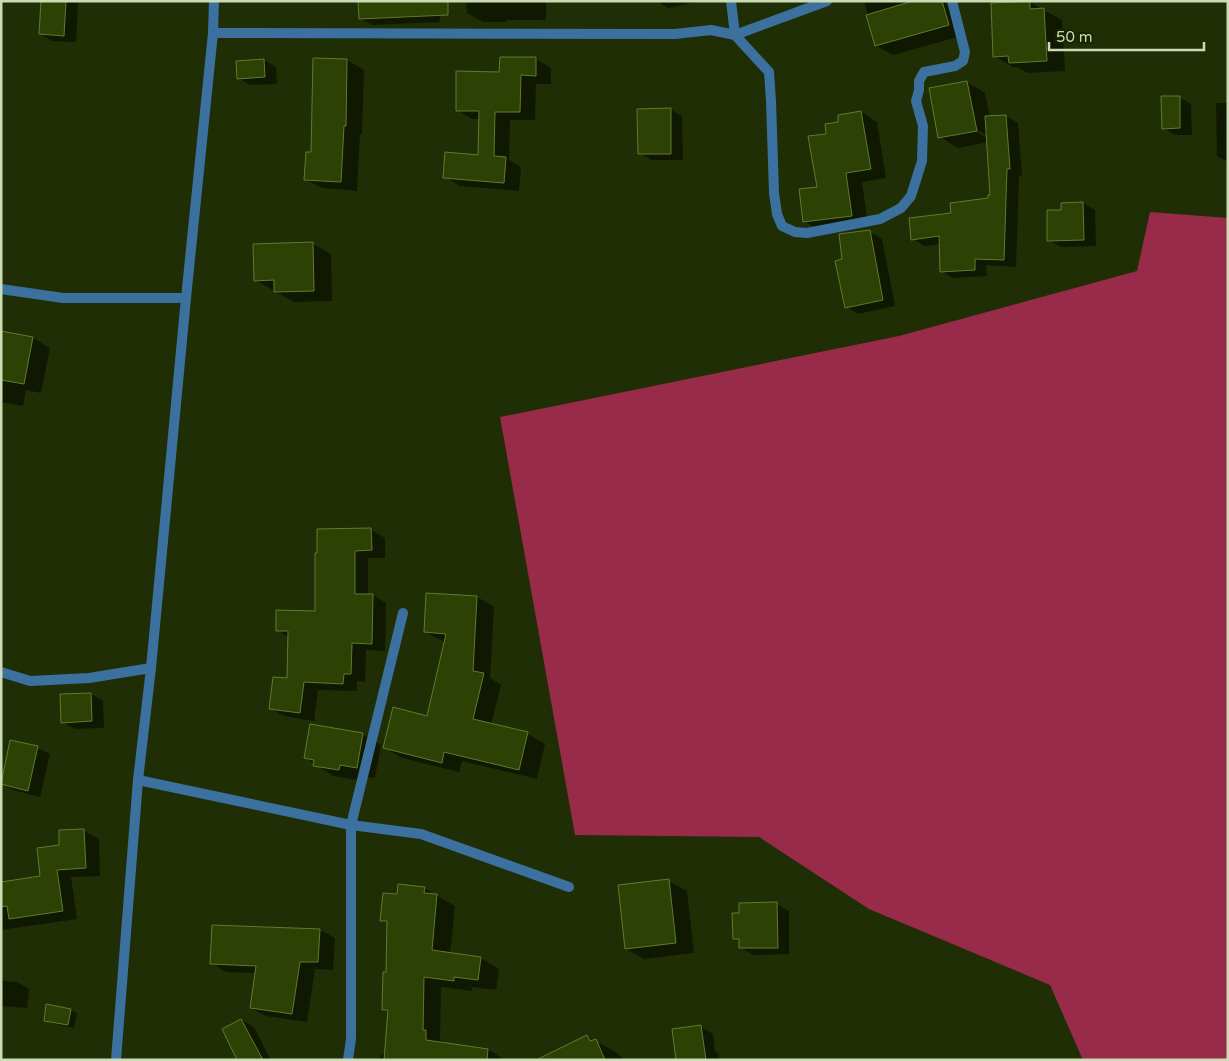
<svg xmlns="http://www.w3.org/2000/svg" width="1229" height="1061" viewBox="0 0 1229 1061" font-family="'Varela Round',sans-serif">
	<rect width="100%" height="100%" fill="#1f2e05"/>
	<!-- forest -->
	<polygon fill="#982b4a" points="1150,212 1228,218 1228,1060 1083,1060 1050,985 869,909 759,837 575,835 500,417 899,336 1137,271"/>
	<!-- shadow -->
	<g fill="#0007" fill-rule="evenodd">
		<polygon points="42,1 78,1 76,42 52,41 40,34"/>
		<polygon points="439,1 440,22 372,25 360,18"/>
		<polygon points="466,1 546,1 546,20 506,20 506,22 483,22 467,13"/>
		<polygon points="657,1 699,1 668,8"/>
		<polygon points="864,1 955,1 965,35 893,55 876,46"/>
		<polygon points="1029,2 1062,20 1065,71 1028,73 1017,67 1013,67 994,56"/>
		<polygon points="314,59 347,60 364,70 362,134 360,134 357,191 322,188 305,179 312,153"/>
		<polygon points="536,59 551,68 551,84 536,84 535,120 510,120 509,160 521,167 519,191 460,186 445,177 479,156 480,119 472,119 457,110 501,73"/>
		<polygon points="264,60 276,67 277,84 250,85 238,78"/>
		<path d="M967 82 985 93 990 117 1006 116 1018 123 1022 176H1019L1016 267 986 265 987 276 953 278 941 271 940 244 925 246 913 239 953 214 989 199 992 197 988 142 958 148 940 137ZM972 127 988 136V138L971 129Z"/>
		<polygon points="1179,97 1191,104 1192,135 1175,135 1163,128"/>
		<polygon points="1216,103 1228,103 1228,162 1217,156"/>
		<polygon points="670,109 682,116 683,160 652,160 639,153"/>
		<polygon points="861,112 877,122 886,178 862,182 868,225 820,231 804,221 818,188 828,135 840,123"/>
		<polygon points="1083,203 1095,210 1096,246 1061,247 1049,240 1062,211"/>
		<polygon points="870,232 882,239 895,306 858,314 846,307 843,260"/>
		<polygon points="313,244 331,254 332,301 294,302 255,280 254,245"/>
		<polygon points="1,332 33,338 50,348 41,393 26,390 23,406 1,402"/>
		<polygon points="371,530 385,538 385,558 368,558 368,595 373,595 386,603 385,651 366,650 365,682 357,681 357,691 318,690 314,721 284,716 270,708 288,680 290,638 277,630 316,613 316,554"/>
		<polygon points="477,597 494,607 490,678 501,685 491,725 528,734 545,744 537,779 462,761 459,772 402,758 385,748 428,717 445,642 425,632"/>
		<polygon points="91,694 103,701 104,728 75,729 63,722"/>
		<polygon points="362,734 381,745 375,778 358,775 358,780 333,776 305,757"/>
		<polygon points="37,748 50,754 40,797 13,790 1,783"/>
		<polygon points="84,831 99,839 100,876 71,877 77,919 1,930 1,883 42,877 61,846 60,832"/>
		<polygon points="668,881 687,891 694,953 644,959 626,949"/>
		<polygon points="424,888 455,906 450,954 481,958 499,969 496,990 472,987 472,991 441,987 440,1040 444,1042 444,1044 489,1050 505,1060 380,1060 381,1054 386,1054 389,1013 383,1009 387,973 389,924 382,920 398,896"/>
		<polygon points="777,904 789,911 789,954 753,955 741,948 741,942 734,938"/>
		<polygon points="256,926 320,930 335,938 333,970 315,969 307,1022 266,1016 251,1008 256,973 226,972 211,963 256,928"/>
		<polygon points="1,981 17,982 29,989 27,1008 1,1006"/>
		<polygon points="47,1005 71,1010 77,1013 74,1028 51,1023 45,1020"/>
		<polygon points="241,1020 254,1027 270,1059 239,1060"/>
		<polygon points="701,1027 713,1034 715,1052 718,1053 719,1060 678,1060"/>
		<polygon points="587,1037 614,1051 625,1060 550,1060"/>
	</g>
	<!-- building -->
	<g fill="#2c4103" stroke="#5e7c30">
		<polygon points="41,1 66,1 64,36 39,34"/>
		<polygon points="358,1 448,1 448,15 359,19"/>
		<polygon points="913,1 942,1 949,25 875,46 866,15"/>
		<polygon points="1030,1 1030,9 1044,8 1047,61 1009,63 1008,56 993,57 991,3"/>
		<polygon points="500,57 536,57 536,76 521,75 520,112 495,112 494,156 506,157 504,183 443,178 445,152 478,155 479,111 456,111 456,71 499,72"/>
		<polygon points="313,58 347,59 346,126 344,126 341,182 304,180 306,152 311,152"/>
		<polygon points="264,59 265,77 237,79 236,61"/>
		<polygon points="967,81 977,131 938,138 929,88"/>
		<polygon points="1161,96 1180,96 1180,128 1162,129"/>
		<polygon points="671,108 671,154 638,154 637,109"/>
		<polygon points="861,111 871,169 846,173 852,216 803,222 799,189 817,187 808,136 826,134 825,124 838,122 838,115"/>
		<polygon points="1006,115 1010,169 1007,169 1004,260 975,259 975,270 940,272 939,236 911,240 909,218 951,213 950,203 988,198 988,195 990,195 985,116"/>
		<polygon points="1083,202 1084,240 1047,241 1047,210 1061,210 1061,203"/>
		<polygon points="870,230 883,300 845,308 835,261 842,259 839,234"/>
		<polygon points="313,242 314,291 274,292 274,280 254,281 253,244"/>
		<polygon points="1,331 33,337 24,384 1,380"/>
		<polygon points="371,528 372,550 355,551 355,594 373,594 372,644 352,643 351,674 344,674 343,684 304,682 300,713 269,709 273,677 287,678 288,631 276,631 276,610 315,611 315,553 317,553 317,529"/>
		<polygon points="426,593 477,596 473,671 484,673 473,719 528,732 519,770 444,752 442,763 383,748 393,707 427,716 446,634 424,632"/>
		<polygon points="91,693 92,721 61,723 60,694"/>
		<polygon points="310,724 363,733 357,768 340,765 339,770 313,766 314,760 304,758"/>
		<polygon points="10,740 38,746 28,791 1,784"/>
		<polygon points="84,829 86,868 57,870 63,911 9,919 7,906 1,907 1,882 40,876 37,848 59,845 59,830"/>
		<polygon points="669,879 676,943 625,949 618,885"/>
		<polygon points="398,884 425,887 424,893 437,894 432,950 481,957 478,980 454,977 454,981 424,977 423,1030 426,1030 426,1040 488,1049 487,1060 384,1060 388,1010 382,1010 383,972 386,972 387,921 380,921 383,893 397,894"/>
		<polygon points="777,902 778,948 739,948 739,939 733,939 732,913 739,913 739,903"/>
		<polygon points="212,925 320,929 318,962 300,962 292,1014 250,1008 256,966 210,964"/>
		<polygon points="46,1004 71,1009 68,1025 44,1021"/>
		<polygon points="241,1019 263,1060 237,1060 222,1029"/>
		<polygon points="701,1025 706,1060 676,1060 672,1029"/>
		<polygon points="587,1035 590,1041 596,1039 605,1060 536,1060"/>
	</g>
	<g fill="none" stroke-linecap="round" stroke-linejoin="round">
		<!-- minor -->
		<g stroke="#3c709f" stroke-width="10">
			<polyline points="731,1 735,35 769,72 771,101 774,193 777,214 782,226 795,232 807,233 880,219 901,208 911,196 922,161 923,126 916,101 919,90 919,81 924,72 955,66 963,61 965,52 952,1"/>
			<polyline points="213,33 675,34 711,30 735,35 827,1"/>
			<polyline points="1,289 63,298 186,298"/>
			<polyline points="1,672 30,681 89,678 151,668"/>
			<polyline points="138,780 351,825 421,834 569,887"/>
			<polyline points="348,1060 351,1039 351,825 403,613"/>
		</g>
		<!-- tertiary -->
		<polyline stroke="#3c709f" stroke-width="10" points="116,1060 138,780 151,668 186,298 213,33 214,1"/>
	</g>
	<!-- border -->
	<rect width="1229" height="1061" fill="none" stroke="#cadbb5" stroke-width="5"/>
	<!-- scale -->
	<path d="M1049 42v8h155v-8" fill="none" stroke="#cadbb5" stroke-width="2.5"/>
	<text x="1056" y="42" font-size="15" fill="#cadbb5" stroke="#162400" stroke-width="4" paint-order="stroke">50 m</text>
</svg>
